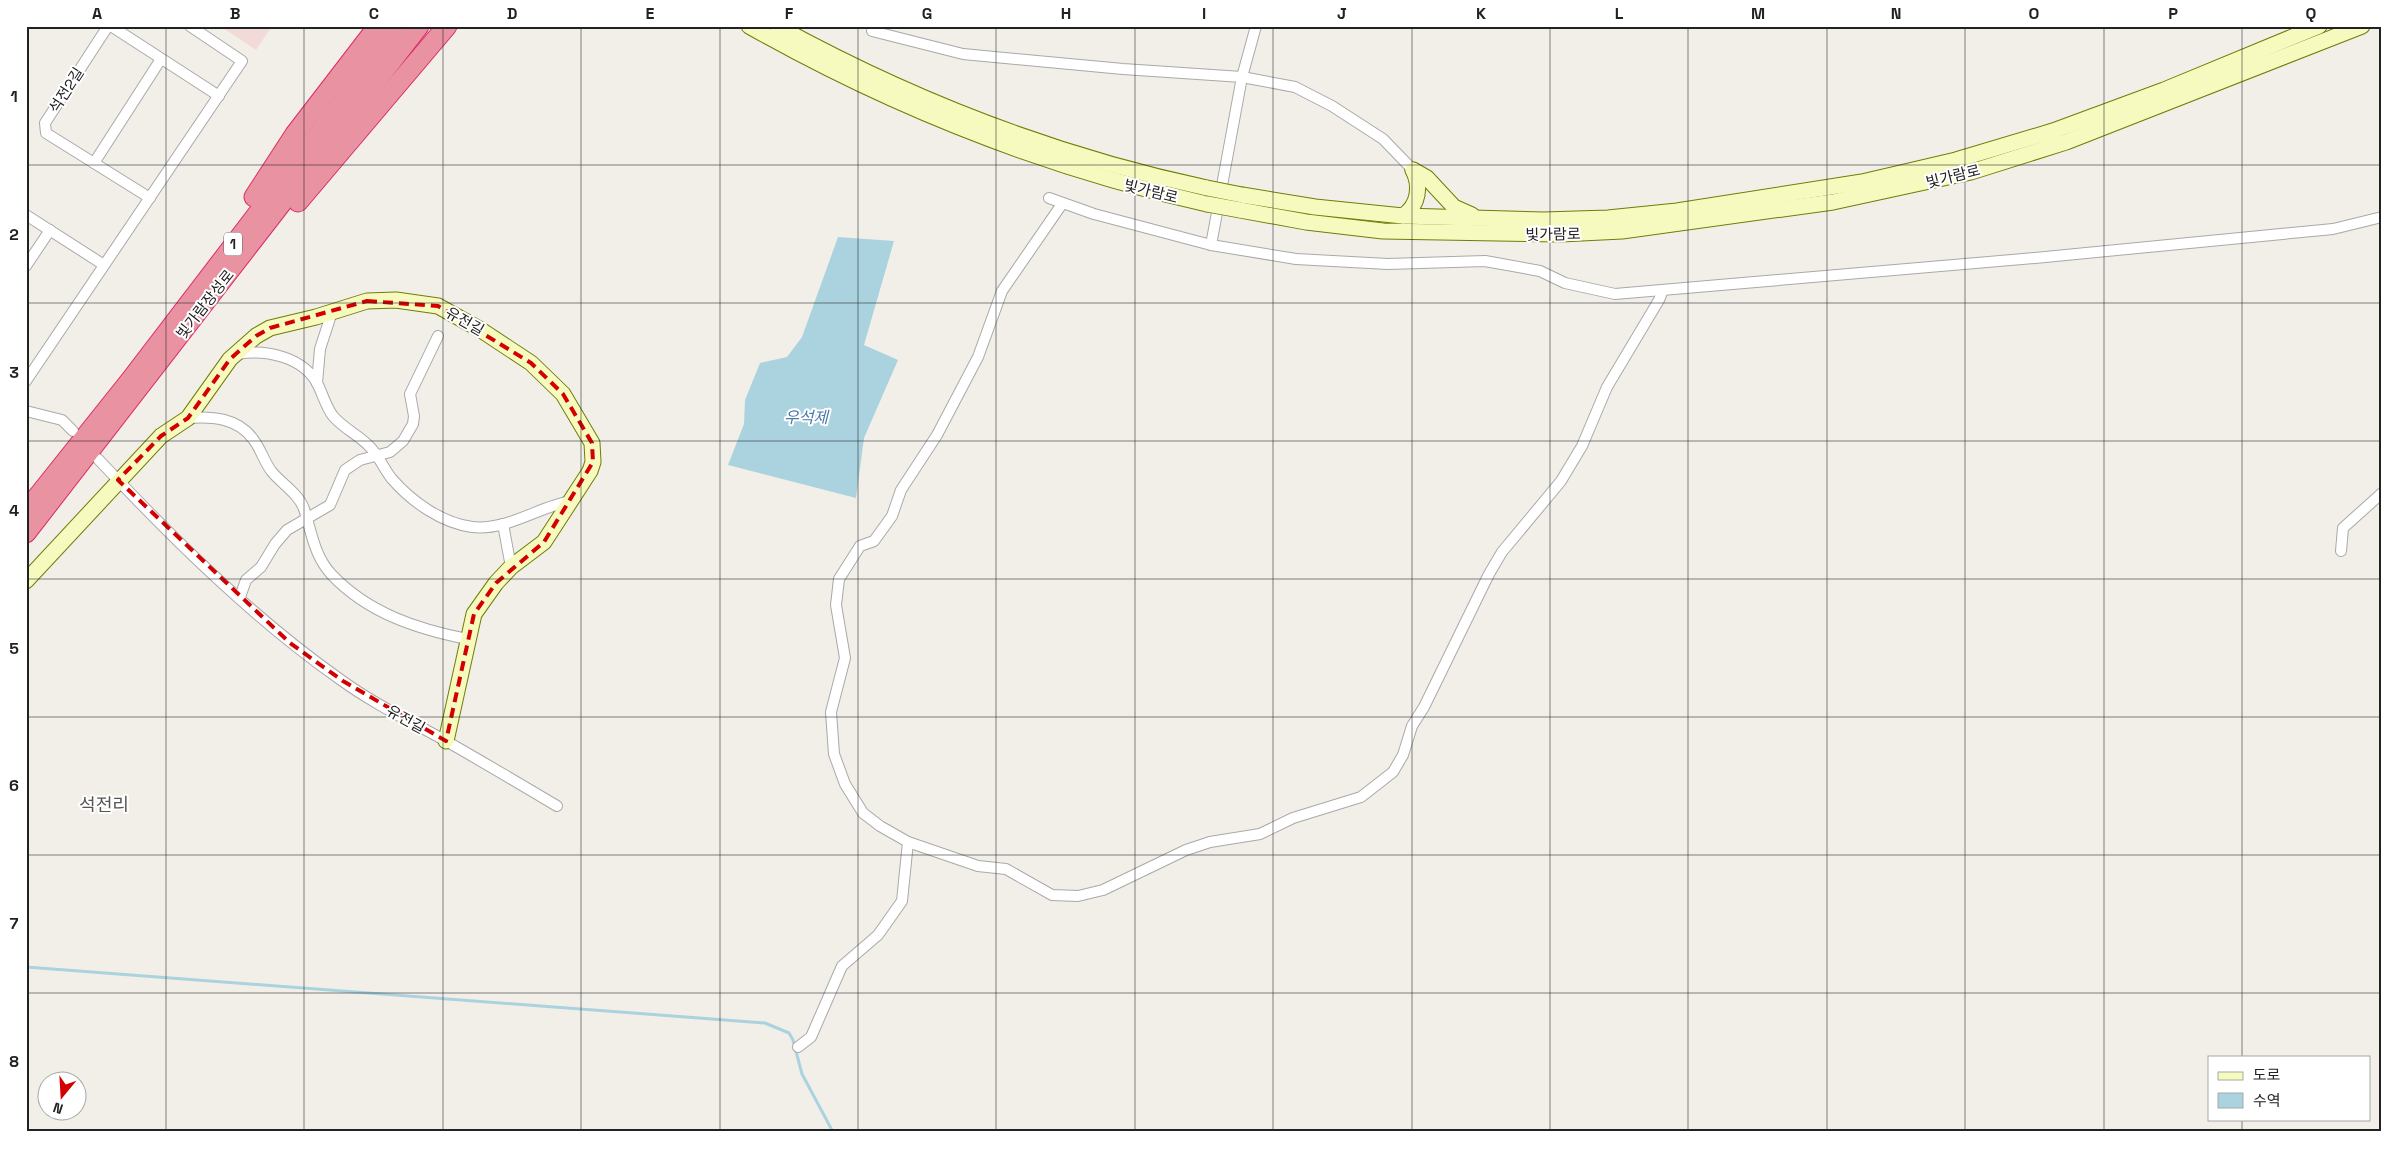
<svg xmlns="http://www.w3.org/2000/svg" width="2408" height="1158" viewBox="0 0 2408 1158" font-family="'Space Grotesk','Noto Sans KR',sans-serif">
	<rect width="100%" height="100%" fill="#f2efe9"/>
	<!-- commercial -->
	<polygon fill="#f2dad9" points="220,26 272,26 256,50"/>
	<!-- water -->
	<polygon fill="#aad3df" points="838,237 894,241 864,345 898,360 864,438 856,498 728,465 744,424 745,400 760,363 787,357 802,337"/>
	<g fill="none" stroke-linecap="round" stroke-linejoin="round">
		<!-- stream -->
		<polyline stroke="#aad3df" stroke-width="3" points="26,967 765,1023 789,1033 793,1040 802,1074 833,1132"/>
		<defs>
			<g id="street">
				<polyline points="108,26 45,123 46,133 150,198"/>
				<polyline points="111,26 219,96"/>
				<polyline points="872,31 963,54 1123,69 1242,77 1295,87 1332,106 1383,139 1413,170"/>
				<polyline points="94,163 161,59"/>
				<polyline points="1049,198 1094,214 1211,245 1296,259 1388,264 1485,261 1540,271 1565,283 1615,294 2035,258 2333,229 2382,217"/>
				<polyline points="26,215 104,265"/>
				<polyline points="1211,245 1242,77 1256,26"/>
				<polyline points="26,266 50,230"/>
				<path d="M238 354C266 349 304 357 318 385 323 395 326 407 333 416 343 428 357 434 368 445 379 455 383 468 392 479 412 502 442 523 472 527 507 531 538 507 571 501"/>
				<polyline points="26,381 242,61 190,26"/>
				<polyline points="317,383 320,349 332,312"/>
				<polyline points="26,411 62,420 73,431"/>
				<path d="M188 418C212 416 238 418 253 439 261 449 264 462 272 472 282 484 299 494 304 509 312 533 314 556 332 575 368 613 417 629 467 639"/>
				<path d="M98 459C171 537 254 619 341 680 374 704 410 721 446 741 483 762 520 784 557 806"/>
				<polyline points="503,524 511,567"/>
				<polyline points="2341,551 2343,528 2382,493"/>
				<polyline points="240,597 246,580 261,567 275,544 287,530 330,505 345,470 360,460 390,452 403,441 413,424 414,416 410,394 438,336"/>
				<polyline points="908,842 978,866 1006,869 1052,895 1078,896 1103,890 1186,850 1210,842 1260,834 1293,818 1361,797 1393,772 1403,755 1412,726 1424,707 1489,574 1502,552 1561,481 1582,446 1607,387 1659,300 1663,290"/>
				<polyline points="798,1047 811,1037 842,966 878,935 902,901 908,842 880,826 863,813 845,784 834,754 831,712 845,658 836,605 839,579 860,546 874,541 892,516 901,490 937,435 978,357 1002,291 1062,204"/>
			</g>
			<g id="secondary">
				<path d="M749 26C892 107 1046 168 1207 204"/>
				<path d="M777 26C912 100 1056 156 1207 188"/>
				<polyline points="1413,170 1427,178 1454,207 1472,215"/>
				<polyline points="1242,195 1315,207 1403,216 1544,220 1608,218 1677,211 1862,182 1956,160 2053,131 2164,90 2319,26"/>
				<polyline points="1240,210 1306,222 1383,231 1561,234 1622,231 1833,202 1971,172 2066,142 2362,26"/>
				<path d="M1403 216C1419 205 1421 186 1413 170"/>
				<polyline points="26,581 161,436 188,418 230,359 256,336 270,328 316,317 367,301 396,300 438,306 481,330 531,363 563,394 592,443 593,462 590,471 544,542 511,567 496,583 474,614 446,741"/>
			</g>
			<g id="highway">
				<polyline points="254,197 295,134 378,26"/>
				<polyline points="298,202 447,26"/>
				<polyline points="26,511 132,378 401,26"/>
				<polyline points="26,533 419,26"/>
			</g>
		</defs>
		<!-- street casing -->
		<use href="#street" stroke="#a9a9a9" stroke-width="12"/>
		<!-- secondary casing -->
		<use href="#secondary" stroke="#707d05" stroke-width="17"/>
		<!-- highway casing -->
		<use href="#highway" stroke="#dc2a67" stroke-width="21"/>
		<!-- street -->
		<use href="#street" stroke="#fff" stroke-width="10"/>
		<!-- secondary -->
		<use href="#secondary" stroke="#f7fabf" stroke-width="15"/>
		<!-- highway -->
		<use href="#highway" stroke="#e892a2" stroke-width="19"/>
		<defs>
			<g id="secondary-bridge">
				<polyline points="1207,188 1242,195"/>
				<polyline points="1207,204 1240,210"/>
			</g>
		</defs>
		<!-- secondary-bridge casing -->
		<use href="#secondary-bridge" stroke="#707d05" stroke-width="17" stroke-linecap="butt"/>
		<!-- secondary-bridge -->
		<use href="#secondary-bridge" stroke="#f7fabf" stroke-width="15"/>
	</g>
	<!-- marked area -->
	<path fill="none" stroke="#d40000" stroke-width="4" stroke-dasharray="10 6" stroke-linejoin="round" d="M367 301 438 306 531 363 563 394 592 443 593 462 544 542 496 583 474 614 446 741 343 681 290 643 118 480 161 436 188 418 230 359 256 336 270 328Z"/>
	<!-- grid -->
	<path fill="none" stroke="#222" stroke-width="1" stroke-opacity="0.55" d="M166 26V1132M304 26V1132M443 26V1132M581 26V1132M720 26V1132M858 26V1132M996 26V1132M1135 26V1132M1273 26V1132M1412 26V1132M1550 26V1132M1688 26V1132M1827 26V1132M1965 26V1132M2104 26V1132M2242 26V1057M26 165H2382M26 303H2382M26 441H2382M26 579H2382M26 717H2382M26 855H2382M26 993H2382M2242 1119V1132"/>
	<g text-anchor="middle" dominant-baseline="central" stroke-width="4" stroke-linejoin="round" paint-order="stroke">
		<!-- shield labels -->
		<rect fill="#fff" stroke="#646464" stroke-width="1" x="224" y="232.5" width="18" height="23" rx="4"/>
		<g font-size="14" font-weight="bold" fill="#222">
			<text x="233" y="244">1</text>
		</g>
		<!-- street labels -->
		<g font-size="15" fill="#222" stroke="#fff">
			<text transform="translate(66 90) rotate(-57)">석전2길</text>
			<text transform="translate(1953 176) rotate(-14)">빛가람로</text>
			<text transform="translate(1151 191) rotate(14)">빛가람로</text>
			<text transform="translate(1553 234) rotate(-1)">빛가람로</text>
			<text transform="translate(205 304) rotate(-52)">빛가람장성로</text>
			<text transform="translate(465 321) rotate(30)">유전길</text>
			<text transform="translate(406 719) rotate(29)">유전길</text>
		</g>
		<!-- water labels -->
		<g font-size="16" font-style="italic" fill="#4a7aab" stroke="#fff">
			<text x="806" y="417">우석제</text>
		</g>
		<!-- quarter labels -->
		<g font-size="18" fill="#555" stroke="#fff">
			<text x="104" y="804">석전리</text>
		</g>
	</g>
	<!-- border -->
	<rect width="2408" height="1158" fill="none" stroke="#ffffff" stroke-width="55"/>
	<!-- legend -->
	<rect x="2208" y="1056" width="162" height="65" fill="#ffffff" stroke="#a7a7a7"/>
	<rect x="2218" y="1072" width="25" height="8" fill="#f7fabf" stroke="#a7a7a7"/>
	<text x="2253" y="1080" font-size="15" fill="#222222">도로</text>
	<rect x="2218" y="1093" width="25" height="15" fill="#aad3df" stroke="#a7a7a7"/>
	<text x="2253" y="1106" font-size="15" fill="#222222">수역</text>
	<!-- north arrow -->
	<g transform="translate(62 1096) rotate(198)"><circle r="24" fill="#ffffff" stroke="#a7a7a7"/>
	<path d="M0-4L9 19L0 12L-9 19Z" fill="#d40000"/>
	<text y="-8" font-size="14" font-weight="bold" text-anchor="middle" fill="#222222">N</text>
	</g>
	<rect x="28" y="28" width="2352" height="1102" fill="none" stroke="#222" stroke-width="2"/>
	<g font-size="16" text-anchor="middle" font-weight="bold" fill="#222">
		<text x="97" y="19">A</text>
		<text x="235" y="19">B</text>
		<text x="374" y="19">C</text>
		<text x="512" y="19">D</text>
		<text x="650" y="19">E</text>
		<text x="789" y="19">F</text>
		<text x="927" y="19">G</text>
		<text x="1066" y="19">H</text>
		<text x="1204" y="19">I</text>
		<text x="1342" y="19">J</text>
		<text x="1481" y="19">K</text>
		<text x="1619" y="19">L</text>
		<text x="1758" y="19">M</text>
		<text x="1896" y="19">N</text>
		<text x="2034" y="19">O</text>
		<text x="2173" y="19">P</text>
		<text x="2311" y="19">Q</text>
		<text x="14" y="102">1</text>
		<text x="14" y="240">2</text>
		<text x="14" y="378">3</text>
		<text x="14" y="516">4</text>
		<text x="14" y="654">5</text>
		<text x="14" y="791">6</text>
		<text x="14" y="929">7</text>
		<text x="14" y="1067">8</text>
	</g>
</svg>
